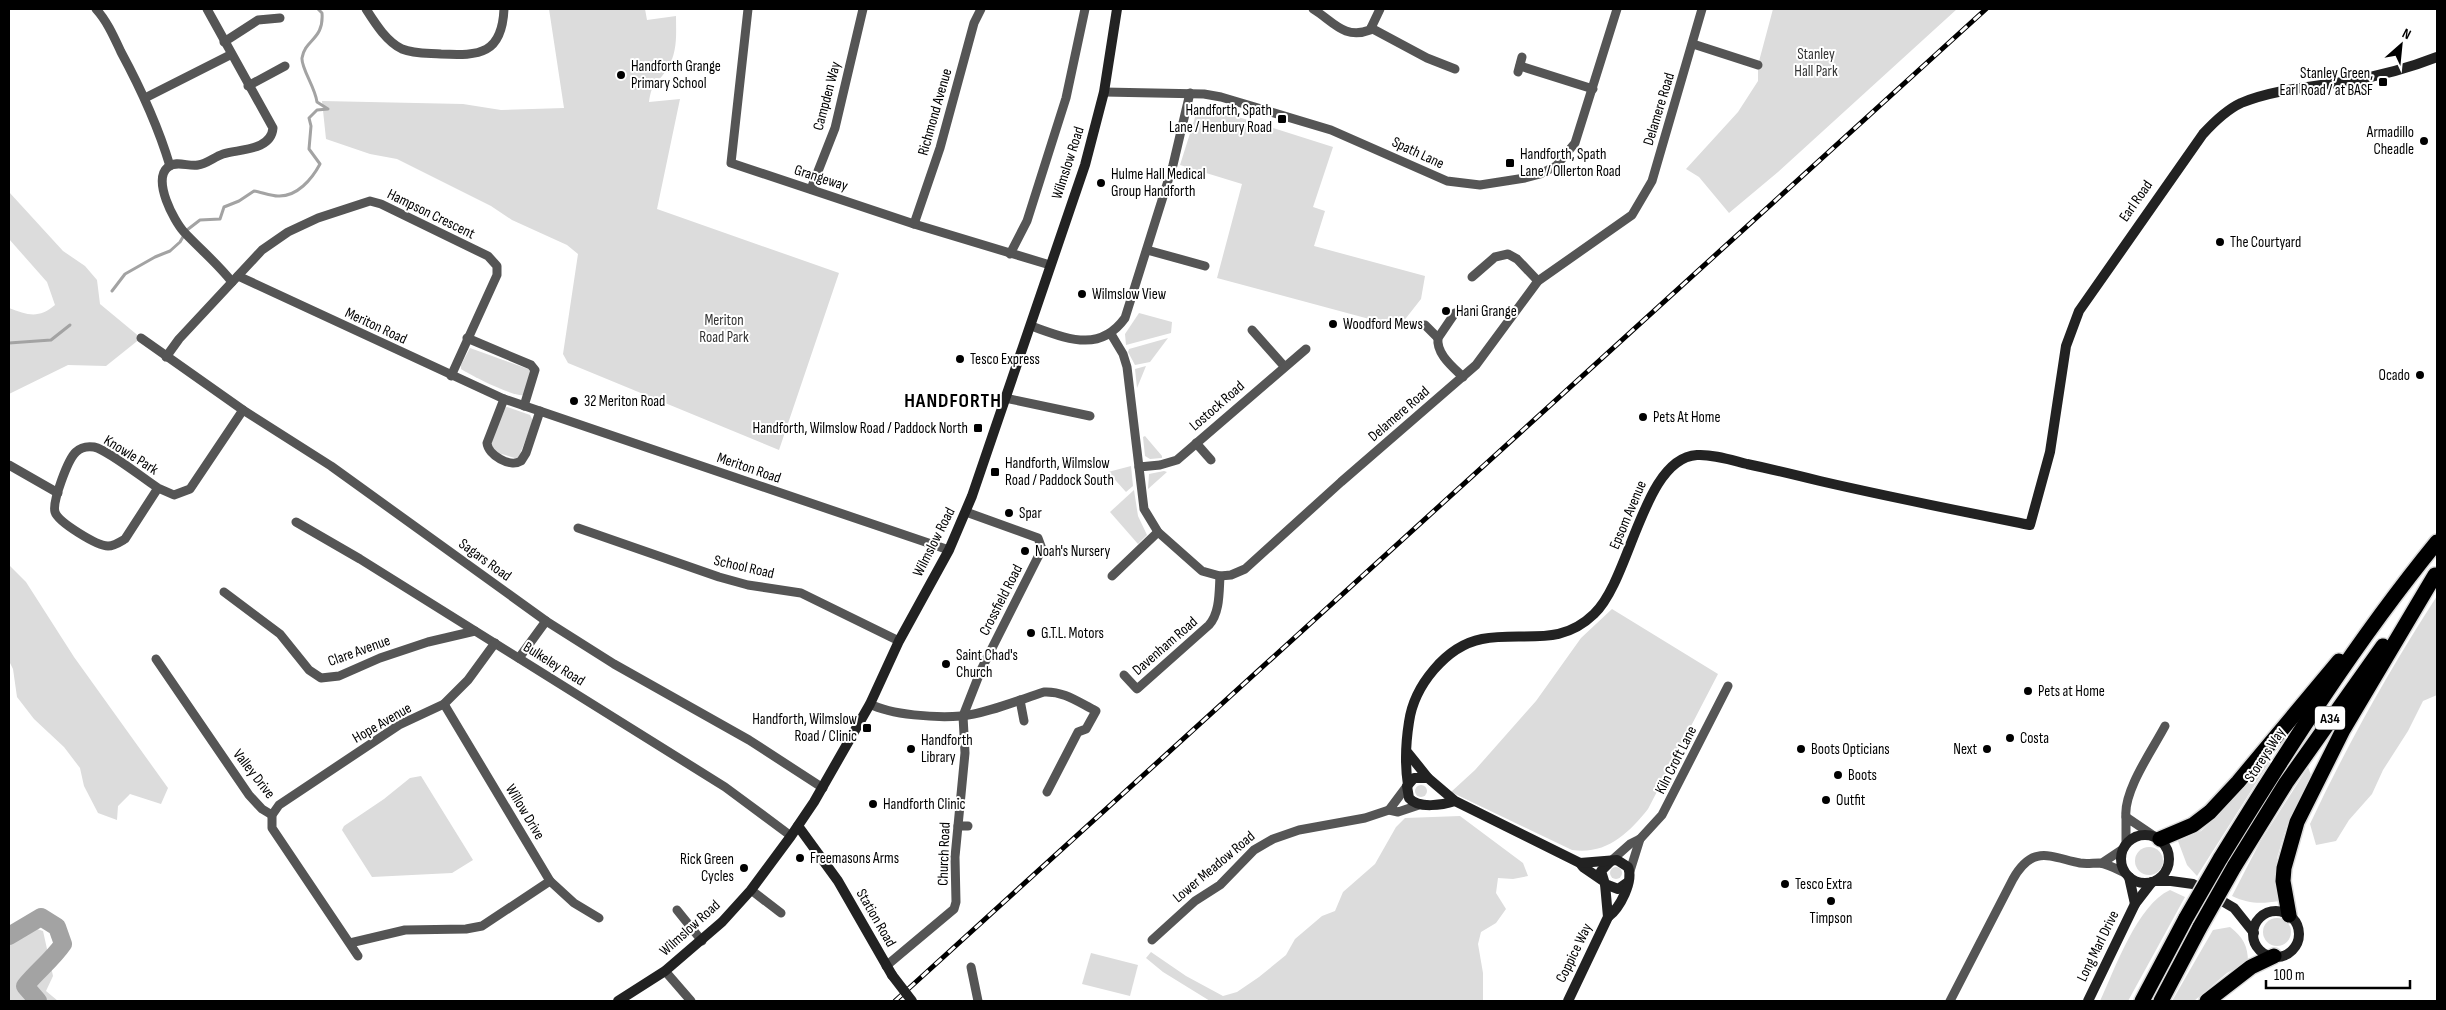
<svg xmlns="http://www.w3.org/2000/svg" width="2446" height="1010" viewBox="0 0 2446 1010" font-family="'Sofia Sans Condensed',sans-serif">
	<rect width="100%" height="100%" fill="#fff"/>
	<!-- green -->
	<g fill="#dcdcdc">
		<path d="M549 9H645L647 20 676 16C676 34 678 52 667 69 658 84 652 80 649 102L680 99 657 209 839 273 779 450 568 363 563 354 578 254 567 245 512 220 491 206 397 159 370 154 326 139 322 101 463 104 501 110 564 108Z"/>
		<polygon points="1773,9 1957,9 1778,172 1729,213 1699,177 1686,169 1738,112 1758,81 1758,65"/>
		<polygon points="1198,108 1229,114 1333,147 1313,207 1325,211 1314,246 1425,276 1421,299 1399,327 1217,278 1242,184 1180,165"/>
		<path d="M9 192 63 251 85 266 97 280 100 304 141 338 106 366 68 365 9 394V308C27 315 39 319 55 305L47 282 9 239Z"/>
		<polygon points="1139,313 1172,322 1171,333 1126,345 1125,334"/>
		<polygon points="1168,338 1150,362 1135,365 1128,352 1129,349"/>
		<path d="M470 348 531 370 524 395C513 397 472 376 461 369V365Z"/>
		<polygon points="1146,366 1137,388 1135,369"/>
		<polygon points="507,407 530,415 533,421 518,459 495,452 491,444 504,408"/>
		<polygon points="1145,436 1162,456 1162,458 1150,459 1145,456 1143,437"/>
		<polygon points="1131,466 1133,486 1126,492 1108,472"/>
		<polygon points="1164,471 1167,472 1148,489 1149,474"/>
		<polygon points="1134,490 1138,516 1147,535 1138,544 1110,512"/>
		<polygon points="9,565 26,582 74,657 168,788 161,804 130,794 118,806 117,820 98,813 84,786 80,768 64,747 34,719 17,697 13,669 9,661"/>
		<path d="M2437 596V695L2423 701 2408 731 2383 770 2372 794 2349 820 2336 841 2316 845 2310 824C2347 745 2390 669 2437 596Z"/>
		<path d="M1612 609 1718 674 1648 809C1628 834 1606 855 1572 850L1451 792 1475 770 1536 701 1581 638Z"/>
		<polygon points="2272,758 2197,876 2187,865 2178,841 2201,831 2218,816 2264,759"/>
		<path d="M2308 767 2311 775 2287 825 2277 858 2279 901C2261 904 2249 904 2232 896L2260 842Z"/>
		<polygon points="421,776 473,860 452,873 372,877 342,830 344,826 384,799 410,778"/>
		<circle cx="1421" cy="791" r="6"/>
		<polygon points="1460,816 1523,863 1528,876 1513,879 1498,878 1496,893 1506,909 1496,923 1481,932 1478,944 1483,973 1483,1001 1210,1001 1163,972 1146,958 1151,952 1186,976 1223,996 1237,992 1259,977 1286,955 1295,939 1322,916 1335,911 1343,892 1375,864 1396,827 1405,818"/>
		<circle cx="2149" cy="861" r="14"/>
		<circle cx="1616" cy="873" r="6"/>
		<path d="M2170 890 2185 897 2128 1001H2100C2115 969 2137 905 2170 890Z"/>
		<circle cx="2277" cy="932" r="14"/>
		<polygon points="25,925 43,931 53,976 46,991 58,1001 9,1001 9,939"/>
		<path d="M2230 927C2243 937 2248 946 2248 962L2227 973 2194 1001H2172L2213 930Z"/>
		<polygon points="1091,953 1138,965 1130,996 1082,984"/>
	</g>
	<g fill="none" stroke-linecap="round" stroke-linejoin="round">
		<!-- stream -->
		<g stroke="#a3a3a3" stroke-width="3">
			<path d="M112 291 125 274 155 257 170 251 180 242 187 230 200 220 220 219 224 207 239 201 254 191C261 192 271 196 278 196 297 197 312 179 320 164L309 149 311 126 309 118 317 110 328 109 317 102C315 87 301 68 302 58 305 39 324 40 322 13L318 9"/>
			<polyline points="9,343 51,340 70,325"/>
		</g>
		<!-- river -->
		<path stroke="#a3a3a3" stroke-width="18" d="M9 936 41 917 57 927 63 944C52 960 37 971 25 986L38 1001"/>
		<defs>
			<g id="highway">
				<polyline points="2160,839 2193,825 2210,812 2238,782 2339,661"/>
				<path d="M2220 859C2287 750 2356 641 2437 542"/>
				<polyline points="2234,867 2286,783 2383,646"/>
				<polyline points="2289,915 2283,881 2284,868 2297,822 2343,730 2435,575"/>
				<polyline points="2142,1001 2186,918"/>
				<polyline points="2161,1001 2200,927"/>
				<polyline points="2207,1001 2251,967 2274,956"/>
			</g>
		</defs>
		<!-- highway casing -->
		<use href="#highway" stroke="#dbdbdb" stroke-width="18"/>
		<!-- street -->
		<g stroke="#555" stroke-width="9">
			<path d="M96 9C107 21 114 37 121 52 141 89 158 126 170 166"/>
			<path d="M207 9 273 128C271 151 239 149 223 154 214 157 207 164 198 165 189 167 176 160 168 167 152 180 174 221 184 232 200 249 218 264 232 282"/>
			<path d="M366 9C375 23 386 41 402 49 414 54 428 53 441 54 480 56 502 54 504 9"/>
			<polyline points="748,9 731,163 914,224 1050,265"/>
			<path d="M1313 9C1333 21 1344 40 1370 30L1380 9"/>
			<polyline points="1371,28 1427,58 1455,69"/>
			<polyline points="224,42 258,20 280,18"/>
			<polyline points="1693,44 1758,65"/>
			<polyline points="1520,66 1593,89"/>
			<polyline points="1518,72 1522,57"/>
			<polyline points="248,86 285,66"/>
			<polyline points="1104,92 1204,94 1221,97 1331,130 1447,181 1480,185 1525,178 1540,174 1556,166 1575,143 1617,9"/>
			<polyline points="145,98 230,55"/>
			<polyline points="811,189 835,128 863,9"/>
			<polyline points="914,224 940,148 974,23 981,9"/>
			<polyline points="1147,250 1205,266"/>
			<polyline points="1010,254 1027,221 1066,98 1085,9"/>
			<polyline points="238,276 504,399 949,550"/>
			<polyline points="1472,277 1495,257 1508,254 1517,259 1538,281"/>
			<path d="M1455 313 1438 338C1436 354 1453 367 1463 377"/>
			<polyline points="1425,325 1438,338"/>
			<path d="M1031 326C1066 338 1099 354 1125 318L1173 165 1190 93"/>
			<polyline points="1252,330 1284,366"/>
			<polyline points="1111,334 1123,354 1127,367 1144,509 1158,532 1202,571 1220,576 1231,575 1245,569 1341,482 1476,365 1538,281 1632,215 1652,181 1702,9"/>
			<polyline points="141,338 243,410 331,466 546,621 614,664 749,740 823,788"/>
			<polyline points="467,338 531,365 535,370 524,406"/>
			<polyline points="166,357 179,339 262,250 288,232 318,218 370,201 381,204 488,256 497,266 497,275 451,376"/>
			<polyline points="1005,398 1090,416"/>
			<path d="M504 399 487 443C488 455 510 468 521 461L526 453 540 411"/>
			<polyline points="1196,443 1211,460"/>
			<polyline points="9,465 58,493"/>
			<polyline points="1139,467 1160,465 1177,460 1306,349"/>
			<path d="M158 488C144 479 108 450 94 447 87 446 81 447 76 452 68 459 52 502 55 512 58 522 97 546 108 546 114 546 120 542 125 539L158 488 174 495 190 489 243 410"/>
			<polyline points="296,522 360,559 725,787 791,836"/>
			<polyline points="578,528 719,577 748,585 801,593 899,641"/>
			<polyline points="1112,576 1158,532"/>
			<polyline points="224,592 280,634 309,670 321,678 339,676 380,658 428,642 475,631"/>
			<polyline points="519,658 546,621"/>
			<polyline points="156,659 249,795 262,809 272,815"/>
			<path d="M1124 675 1137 689 1209 625C1220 613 1219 592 1220 576"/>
			<polyline points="1020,700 1024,721"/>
			<polyline points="444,704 550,881 574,903 599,918"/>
			<path d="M870 704C891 715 936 718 961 716 982 715 1022 699 1044 692 1064 691 1078 702 1096 711L1086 729 1078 732 1047 792"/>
			<polyline points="1389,810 1407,786"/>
			<path d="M2126 817C2123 791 2153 749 2165 726"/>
			<polyline points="958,826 968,826"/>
			<polyline points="2126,844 2126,817 2154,836"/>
			<polyline points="1612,860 1630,844 1640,839 1662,815 1728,686"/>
			<polyline points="2102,863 2123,849"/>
			<polyline points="1630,871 1640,839"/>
			<polyline points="751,890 781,913"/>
			<polyline points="677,910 702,941"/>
			<polyline points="1152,940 1195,901 1220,885 1254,850 1273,839 1299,830 1365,818 1389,810 1398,812 1419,805"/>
			<polyline points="350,943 405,930 466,929 482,926 550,881"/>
			<polyline points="358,956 272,828 272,815 279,805 399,725 444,704 468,680 495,643"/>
			<polyline points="886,966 954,909 956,902 955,857 965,753 963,716 981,670 1042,549 1038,538 966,512"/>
			<polyline points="971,967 978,1001"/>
			<polyline points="665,971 691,1001"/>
			<path d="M1950 1001 2013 879C2033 844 2050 857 2080 863 2086 864 2093 863 2099 863 2108 864 2117 869 2125 873"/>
		</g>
		<!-- secondary -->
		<g stroke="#222" stroke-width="10">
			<polyline points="1408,753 1428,778"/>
			<path d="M1408 785C1405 766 1406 741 1409 722 1414 686 1446 646 1482 639 1524 631 1559 648 1594 614 1631 579 1643 458 1697 455 1713 454 1731 460 1747 464 1771 469 1796 475 1820 481 1889 497 1960 511 2030 525L2050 452 2066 346 2079 311 2203 134C2214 122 2226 110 2241 103 2275 89 2313 87 2349 81 2379 76 2409 68 2437 57"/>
			<path d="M1455 801C1443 805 1418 809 1409 798L1407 786 1414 778H1428L1455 801 1580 863 1583 867 1602 880"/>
			<polyline points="798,826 838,881 892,975"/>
			<circle cx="2145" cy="859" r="24"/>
			<polyline points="1611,861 1601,871 1605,884 1618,889 1628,882"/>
			<path d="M1580 863 1617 860 1628 867C1634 881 1620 908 1608 917"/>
			<polyline points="2129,877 2135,904"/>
			<polyline points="2156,881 2171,881 2193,884 2234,908 2254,933"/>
			<circle cx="2276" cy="934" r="23"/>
			<polyline points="618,1001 665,971 722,922 751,890 791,836 814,802 870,704 899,641 949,550 972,496 1085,165 1104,92 1117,9"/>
			<polyline points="1568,1001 1608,917 1605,884"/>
			<polyline points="2088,1001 2135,904 2152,882"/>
		</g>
		<!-- highway -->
		<use href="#highway" stroke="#000" stroke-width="15"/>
		<defs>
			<polyline id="rail" points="895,1001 1986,9"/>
		</defs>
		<!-- rail casing -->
		<use href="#rail" stroke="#000" stroke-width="5"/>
		<!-- rail -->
		<use href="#rail" stroke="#fff" stroke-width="3" stroke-dasharray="9" stroke-linecap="butt"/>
		<defs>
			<g id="highway-bridge">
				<polyline points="2186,918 2220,859"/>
				<polyline points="2200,927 2234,867"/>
			</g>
		</defs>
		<!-- highway-bridge casing -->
		<use href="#highway-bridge" stroke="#dbdbdb" stroke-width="18" stroke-linecap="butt"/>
		<!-- secondary-bridge -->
		<polyline stroke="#222" stroke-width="10" points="892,975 912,1001"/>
		<!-- highway-bridge -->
		<use href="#highway-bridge" stroke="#000" stroke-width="15"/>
	</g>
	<!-- markers -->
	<g fill="#000" stroke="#fff" stroke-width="2">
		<circle cx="621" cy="75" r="5"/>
		<rect x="2378" y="77" width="10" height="10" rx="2.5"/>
		<rect x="1277" y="114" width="10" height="10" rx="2.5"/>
		<circle cx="2424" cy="141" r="5"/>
		<rect x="1505" y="158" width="10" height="10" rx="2.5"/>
		<circle cx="1101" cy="183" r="5"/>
		<circle cx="2220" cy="242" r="5"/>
		<circle cx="1082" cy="294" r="5"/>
		<circle cx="1446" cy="311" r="5"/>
		<circle cx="1333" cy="324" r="5"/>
		<circle cx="960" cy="359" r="5"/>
		<circle cx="2420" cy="375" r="5"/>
		<circle cx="574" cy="401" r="5"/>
		<circle cx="1643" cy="417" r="5"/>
		<rect x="973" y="423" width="10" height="10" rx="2.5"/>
		<rect x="990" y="467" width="10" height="10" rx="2.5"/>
		<circle cx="1009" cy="513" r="5"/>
		<circle cx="1025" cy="551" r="5"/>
		<circle cx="1031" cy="633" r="5"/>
		<circle cx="946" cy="664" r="5"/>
		<circle cx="2028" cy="691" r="5"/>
		<rect x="862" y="723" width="10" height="10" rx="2.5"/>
		<circle cx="2010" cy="738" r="5"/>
		<circle cx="911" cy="749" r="5"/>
		<circle cx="1801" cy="749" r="5"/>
		<circle cx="1987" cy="749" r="5"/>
		<circle cx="1838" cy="775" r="5"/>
		<circle cx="1826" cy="800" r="5"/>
		<circle cx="873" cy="804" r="5"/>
		<circle cx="800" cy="858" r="5"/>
		<circle cx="744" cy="868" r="5"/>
		<circle cx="1785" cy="884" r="5"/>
		<circle cx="1831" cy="901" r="5"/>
	</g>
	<g text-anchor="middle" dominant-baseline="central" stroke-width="4" stroke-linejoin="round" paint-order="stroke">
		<!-- shield labels -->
		<rect fill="#fff" stroke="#4c4c4c" stroke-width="1" x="2315" y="706.5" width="30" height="23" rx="4"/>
		<g font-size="14" font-weight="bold" fill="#000">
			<text x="2330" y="718">A34</text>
		</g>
		<!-- park labels -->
		<g font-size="15" fill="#333" stroke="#fff">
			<text x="1816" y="54">Stanley<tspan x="1816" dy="17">Hall Park</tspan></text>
			<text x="724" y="320">Meriton<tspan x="724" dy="17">Road Park</tspan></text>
		</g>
		<!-- poi labels -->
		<g font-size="15" fill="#000" stroke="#fff" text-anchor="start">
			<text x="631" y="66">Handforth Grange<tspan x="631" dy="17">Primary School</tspan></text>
			<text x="2373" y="73" text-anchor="end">Stanley Green,<tspan x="2373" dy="17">Earl Road / at BASF</tspan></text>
			<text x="1272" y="110" text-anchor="end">Handforth, Spath<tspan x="1272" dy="17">Lane / Henbury Road</tspan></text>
			<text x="2414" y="132" text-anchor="end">Armadillo<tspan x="2414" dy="17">Cheadle</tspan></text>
			<text x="1520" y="154">Handforth, Spath<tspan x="1520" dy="17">Lane / Ollerton Road</tspan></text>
			<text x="1111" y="174">Hulme Hall Medical<tspan x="1111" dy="17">Group Handforth</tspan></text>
			<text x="2230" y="242">The Courtyard</text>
			<text x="1092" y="294">Wilmslow View</text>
			<text x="1456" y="311">Hani Grange</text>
			<text x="1343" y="324">Woodford Mews</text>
			<text x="970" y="359">Tesco Express</text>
			<text x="2410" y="375" text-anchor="end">Ocado</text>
			<text x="584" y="401">32 Meriton Road</text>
			<text x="1653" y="417">Pets At Home</text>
			<text x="968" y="428" text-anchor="end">Handforth, Wilmslow Road / Paddock North</text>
			<text x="1005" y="463">Handforth, Wilmslow<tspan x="1005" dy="17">Road / Paddock South</tspan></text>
			<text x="1019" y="513">Spar</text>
			<text x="1035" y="551">Noah's Nursery</text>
			<text x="1041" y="633">G.T.L. Motors</text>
			<text x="956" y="655">Saint Chad's<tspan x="956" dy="17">Church</tspan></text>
			<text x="2038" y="691">Pets at Home</text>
			<text x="857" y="719" text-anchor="end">Handforth, Wilmslow<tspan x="857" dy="17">Road / Clinic</tspan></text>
			<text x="2020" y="738">Costa</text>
			<text x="921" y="740">Handforth<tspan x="921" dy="17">Library</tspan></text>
			<text x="1811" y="749">Boots Opticians</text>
			<text x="1977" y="749" text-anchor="end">Next</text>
			<text x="1848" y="775">Boots</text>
			<text x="1836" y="800">Outfit</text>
			<text x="883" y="804">Handforth Clinic</text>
			<text x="810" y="858">Freemasons Arms</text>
			<text x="734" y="859" text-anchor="end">Rick Green<tspan x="734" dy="17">Cycles</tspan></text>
			<text x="1795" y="884">Tesco Extra</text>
			<text x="1831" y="918" text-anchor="middle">Timpson</text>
		</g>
		<!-- street labels -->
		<g font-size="15" fill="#000" stroke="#fff">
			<text transform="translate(827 96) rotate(-75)">Campden Way</text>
			<text transform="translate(1659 109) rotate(-73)">Delamere Road</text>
			<text transform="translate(935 112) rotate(-74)">Richmond Avenue</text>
			<text transform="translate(1418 153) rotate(25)">Spath Lane</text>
			<text transform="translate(1068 163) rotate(-72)">Wilmslow Road</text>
			<text transform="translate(821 178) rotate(18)">Grangeway</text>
			<text transform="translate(2136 201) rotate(-55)">Earl Road</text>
			<text transform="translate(431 214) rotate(26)">Hampson Crescent</text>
			<text transform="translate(376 326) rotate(25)">Meriton Road</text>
			<text transform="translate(1217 406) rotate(-41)">Lostock Road</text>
			<text transform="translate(1399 414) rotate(-41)">Delamere Road</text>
			<text transform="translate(131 455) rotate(32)">Knowle Park</text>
			<text transform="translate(749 468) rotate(19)">Meriton Road</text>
			<text transform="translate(1628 515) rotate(-67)">Epsom Avenue</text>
			<text transform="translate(934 542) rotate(-63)">Wilmslow Road</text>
			<text transform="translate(485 560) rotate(36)">Sagars Road</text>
			<text transform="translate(744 567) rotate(13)">School Road</text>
			<text transform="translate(1001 600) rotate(-63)">Crossfield Road</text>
			<text transform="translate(1165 646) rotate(-41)">Davenham Road</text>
			<text transform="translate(359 651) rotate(-20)">Clare Avenue</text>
			<text transform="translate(554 664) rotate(32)">Bulkeley Road</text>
			<text transform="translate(382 723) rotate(-30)">Hope Avenue</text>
			<text transform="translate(2265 755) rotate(-57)">Storeys Way</text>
			<text transform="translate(1676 760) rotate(-63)">Kiln Croft Lane</text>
			<text transform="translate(254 774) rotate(52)">Valley Drive</text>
			<text transform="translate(525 812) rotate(59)">Willow Drive</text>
			<text transform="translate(944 854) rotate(-88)">Church Road</text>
			<text transform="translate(1214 867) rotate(-40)">Lower Meadow Road</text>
			<text transform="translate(876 918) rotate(60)">Station Road</text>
			<text transform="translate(690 928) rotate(-42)">Wilmslow Road</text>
			<text transform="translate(2098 946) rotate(-64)">Long Marl Drive</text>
			<text transform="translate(1574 953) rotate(-64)">Coppice Way</text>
		</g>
		<!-- district labels -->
		<g font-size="20" font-weight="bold" letter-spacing="1" fill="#000" stroke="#fff">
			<text x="953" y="401">HANDFORTH</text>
		</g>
	</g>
	<!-- border -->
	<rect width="2446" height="1010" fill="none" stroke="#000000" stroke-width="20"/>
	<!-- north arrow -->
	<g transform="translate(2401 45) rotate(27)" stroke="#ffffff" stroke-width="4" paint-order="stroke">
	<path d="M0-4L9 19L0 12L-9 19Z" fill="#000000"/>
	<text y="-8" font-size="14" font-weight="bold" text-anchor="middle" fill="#000000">N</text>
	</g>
	<!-- scale -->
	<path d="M2266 980v8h144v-8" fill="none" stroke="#000000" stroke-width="2.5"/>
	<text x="2274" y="980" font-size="15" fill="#000000" stroke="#ffffff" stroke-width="4" paint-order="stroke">100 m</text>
</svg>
